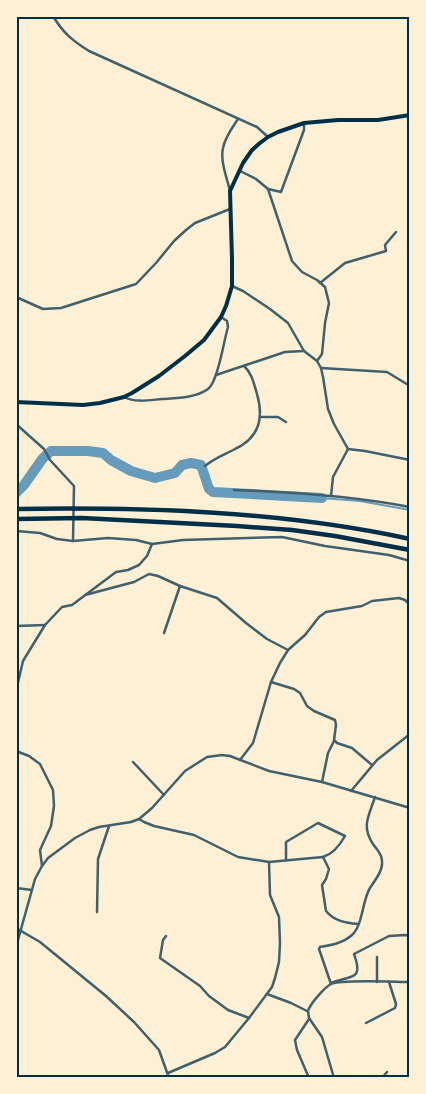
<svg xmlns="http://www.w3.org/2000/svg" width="426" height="1094" viewBox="0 0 426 1094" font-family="Ubuntu,sans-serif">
	<rect width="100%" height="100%" fill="#fdf0d5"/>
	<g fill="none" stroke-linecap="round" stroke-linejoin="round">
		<!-- stream -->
		<polyline stroke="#669bbc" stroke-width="2" points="322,498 360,501 410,510"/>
		<!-- river -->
		<polyline stroke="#669bbc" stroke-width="10" points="16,493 24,485 43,458 51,451 88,451 103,453 111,460 131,471 155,478 175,473 182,465 191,463 201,465 209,489 213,492 322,498"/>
		<!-- minor -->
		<g stroke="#3f606c" stroke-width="2.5">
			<polyline points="240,171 256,179 268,189 281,192 304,130 304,123"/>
			<polyline points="268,189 292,261 302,272 317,280 325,287 329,303 325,323 322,354 317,361"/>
			<path d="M230 191C227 178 220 161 223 148 225 137 232 128 238 119"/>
			<polyline points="320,283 345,263 386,251 385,245 396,232"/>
			<polyline points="232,286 243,291 270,309 288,323 304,351 317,361 321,368 323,377 328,409 334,424 348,449"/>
			<polyline points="16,297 43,309 61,308 136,284 156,263 174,241 186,230 195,223 230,209"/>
			<polyline points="321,368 387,372 410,386"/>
			<polyline points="216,375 285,352 304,351"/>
			<path d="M124 397C136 403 150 400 162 399 176 398 196 398 208 389 218 381 224 340 228 327L227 321 221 317"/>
			<polyline points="260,417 278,417 286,422"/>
			<polyline points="16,424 44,449 50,460 74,486 73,541"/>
			<polyline points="348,449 365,451 410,460"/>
			<path d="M205 466C214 458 224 455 235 449 259 438 264 418 257 394 254 384 252 373 244 366"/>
			<path d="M234 490C293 492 352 496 410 507"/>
			<polyline points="331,496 333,477 348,449"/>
			<polyline points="16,531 40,533 57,539 73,541 108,538 136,540 152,544 183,540 282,537 325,546 389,555 410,561"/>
			<polyline points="85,595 134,582 149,574 158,576 180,586 217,598 246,623 267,639 288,650"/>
			<polyline points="16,626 45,625"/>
			<polyline points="164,633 180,586"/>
			<polyline points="271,682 294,689 300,693 307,706 314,711 335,720 336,725 334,740 337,743 352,748 372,765"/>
			<polyline points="16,691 23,661 45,625 62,607 72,605 116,572 128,570 139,565 147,556 152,544"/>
			<polyline points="16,751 29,756 40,764 53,790 54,806 51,826 40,850 42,866"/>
			<polyline points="240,760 253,743 271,682 280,663 288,650 305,635 319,617 326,612 362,606 372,601 399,598 405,600 410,605"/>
			<polyline points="133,762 164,795"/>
			<polyline points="322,782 328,753 334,741"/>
			<polyline points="351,791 377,760 410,734"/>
			<polyline points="139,819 144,822 154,826 194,835 238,857 269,862 270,895 279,917 280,943 279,962 275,978 272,987 249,1018 225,1047 215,1053 168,1073"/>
			<path d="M286 860V842L318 823 345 836C340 845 333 854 323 857"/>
			<path d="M269 862 323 857 329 869 326 879 322 885 326 911C334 921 346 923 358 924"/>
			<polyline points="16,888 32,890"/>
			<polyline points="97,912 98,859 109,826"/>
			<polyline points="16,928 40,942 106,996 134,1022 159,1050 169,1078"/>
			<polyline points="166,936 163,940 160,958 200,986 209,996 228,1010 249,1018"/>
			<polyline points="377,982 377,957"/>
			<path d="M331 983C351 975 364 981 354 954L389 936 405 935 410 936"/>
			<path d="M331 984 319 949 320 947C332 945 343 943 352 935 363 925 362 901 370 888 375 880 383 871 382 861 382 854 377 850 373 844 361 826 369 816 375 797"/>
			<polyline points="267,994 291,1003 307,1011"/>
			<polyline points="309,1019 295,1040 297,1050 309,1078"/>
			<polyline points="366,1023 395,1008 396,1004 389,982"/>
			<path d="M334 1078 322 1037 309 1018 308 1011C310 1004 324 988 331 984 340 979 396 982 410 982"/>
			<polyline points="382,1078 387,1072"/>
		</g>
		<!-- tertiary -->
		<g stroke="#3f606c" stroke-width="2.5">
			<path d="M53 16C63 33 73 41 89 51L257 127 268 137"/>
			<polyline points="16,947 35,879 42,866 48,858 75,838 90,830 99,827 131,822 139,819 152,808 185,771 207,757 222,755 230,756 269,771 322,782 410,808"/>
		</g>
		<!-- primary -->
		<polyline stroke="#003049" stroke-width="4" points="16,402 83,405 100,403 124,397 132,393 159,376 185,356 204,340 221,317 226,306 232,286 232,259 230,191 243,163 252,150 260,143 268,137 278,132 304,123 338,120 378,120 410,115"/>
		<!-- motorway -->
		<g stroke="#003049" stroke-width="4.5">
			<path d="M16 509C147 507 281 511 410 539"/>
			<polyline points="16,519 82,518 237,526 292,530 335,536 410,550"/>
		</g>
	</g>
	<!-- border -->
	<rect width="426" height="1094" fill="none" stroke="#fdf0d5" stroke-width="35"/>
	<rect x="18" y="18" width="390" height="1058" fill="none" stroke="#003049" stroke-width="2"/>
</svg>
